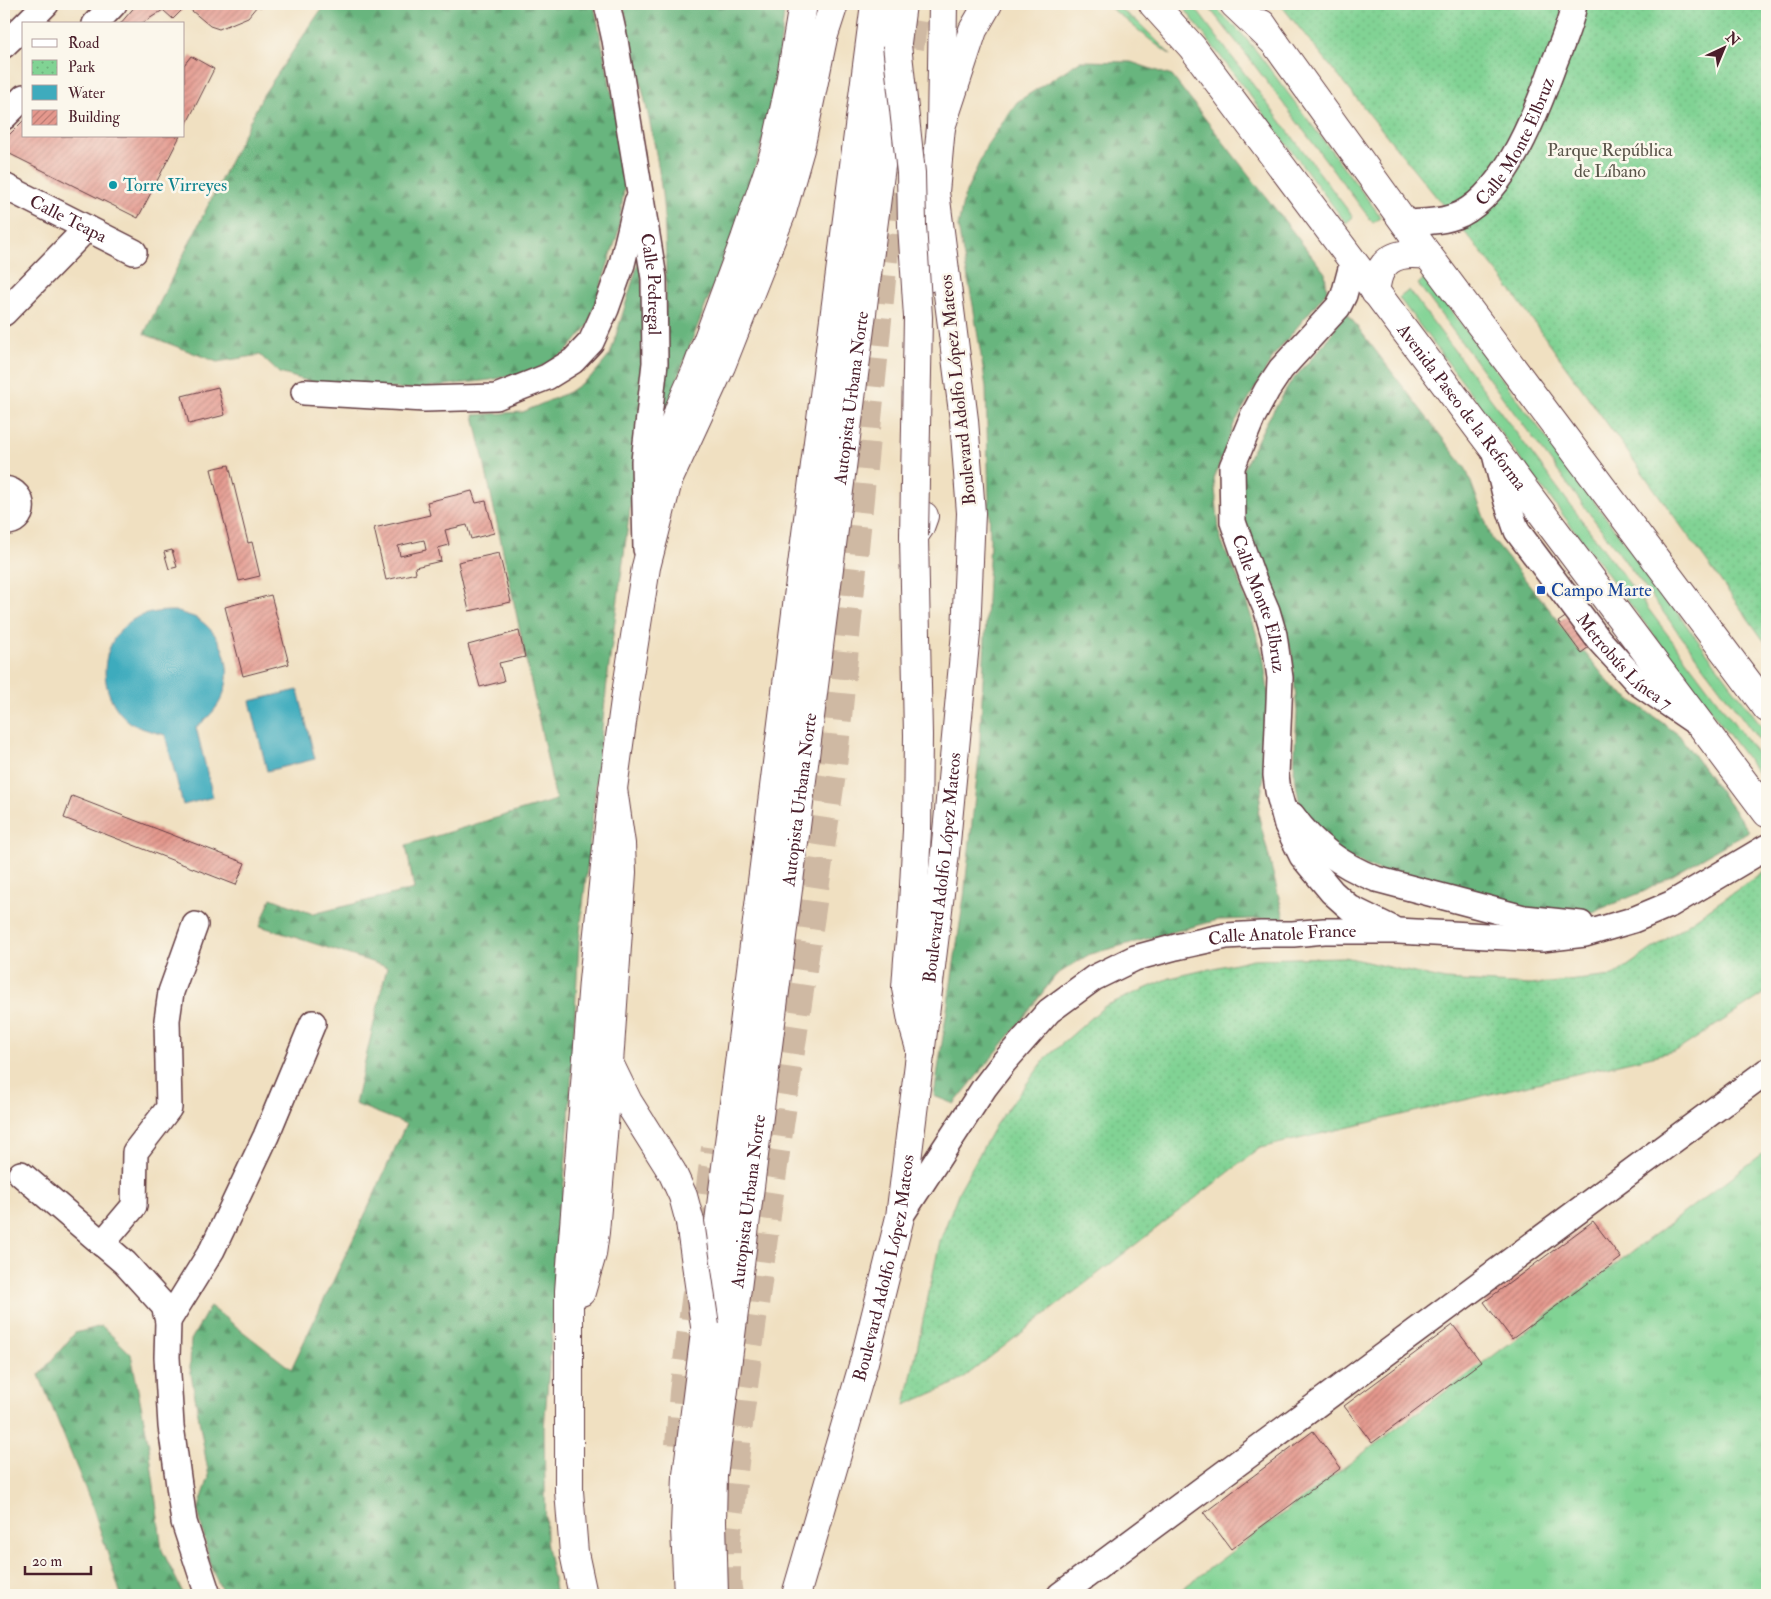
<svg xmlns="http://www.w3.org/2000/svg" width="1771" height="1599" viewBox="0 0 1771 1599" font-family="'IM FELL Double Pica',serif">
	<defs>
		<pattern id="grass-tufts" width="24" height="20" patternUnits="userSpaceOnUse" patternTransform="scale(1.25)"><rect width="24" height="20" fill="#81d394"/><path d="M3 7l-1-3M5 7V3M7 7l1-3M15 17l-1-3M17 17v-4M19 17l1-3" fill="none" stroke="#71b580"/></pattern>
		<pattern id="forest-firs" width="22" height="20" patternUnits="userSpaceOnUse" patternTransform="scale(1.25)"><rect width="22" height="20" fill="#68b57e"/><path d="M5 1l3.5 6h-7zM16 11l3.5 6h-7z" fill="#589367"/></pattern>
		<pattern id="park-dots" width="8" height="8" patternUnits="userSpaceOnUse" patternTransform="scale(1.25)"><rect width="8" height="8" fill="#81d394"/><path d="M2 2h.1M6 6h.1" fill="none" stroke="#71b580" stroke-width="1.8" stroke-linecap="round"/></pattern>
		<pattern id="building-hatch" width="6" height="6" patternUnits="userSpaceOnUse" patternTransform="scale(1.25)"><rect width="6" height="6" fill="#e4988d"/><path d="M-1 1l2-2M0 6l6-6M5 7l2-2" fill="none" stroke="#bb7b73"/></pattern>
	</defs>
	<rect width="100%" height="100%" fill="#fbf7ec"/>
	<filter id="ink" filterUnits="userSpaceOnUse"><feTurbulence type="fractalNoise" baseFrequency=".02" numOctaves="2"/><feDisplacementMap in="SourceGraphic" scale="10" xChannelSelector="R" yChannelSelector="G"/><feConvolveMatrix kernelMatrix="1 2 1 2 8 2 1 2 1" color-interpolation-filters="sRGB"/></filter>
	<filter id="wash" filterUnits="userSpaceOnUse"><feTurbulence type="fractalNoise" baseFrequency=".0096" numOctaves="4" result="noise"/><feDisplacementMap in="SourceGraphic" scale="20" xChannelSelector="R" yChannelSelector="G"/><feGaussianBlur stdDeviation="1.12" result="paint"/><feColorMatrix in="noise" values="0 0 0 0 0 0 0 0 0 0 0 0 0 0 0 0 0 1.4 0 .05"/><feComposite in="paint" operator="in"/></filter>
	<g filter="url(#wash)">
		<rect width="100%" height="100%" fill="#f0e0c1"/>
		<!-- grass -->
		<g fill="url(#grass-tufts)" stroke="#667960">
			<path d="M1105 4H1113L1139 23 1171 55C1148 40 1128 20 1105 4Z"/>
			<polygon points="1765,1152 1767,1155 1767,1595 1174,1595"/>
		</g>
		<!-- forest -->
		<g fill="url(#forest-firs)" stroke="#596a54">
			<polygon points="325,4 594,4 627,168 618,233 588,326 566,352 532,372 490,380 414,389 334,388 279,373 260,355 217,362 144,334 263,95"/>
			<path d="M623 4H785C778 75 765 148 740 216 716 282 688 346 666 412L659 411C664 338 670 267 662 194 655 129 635 67 623 4Z"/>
			<polygon points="1080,61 1131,62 1172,76 1325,273 1327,291 1275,354 1234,424 1214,479 1220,539 1241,584 1263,655 1271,713 1265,770 1258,813 1284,918 1218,920 1090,954 1056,975 1015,1029 954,1104 934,1096 964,897 979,758 990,540 986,387 973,305 958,227 964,197 987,145 1017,102"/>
			<polygon points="640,257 647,349 636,465 608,673 579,942 569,1120 544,1429 546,1541 556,1595 224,1595 211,1568 198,1510 209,1477 190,1368 191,1340 210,1306 291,1369 369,1206 406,1124 355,1104 387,967 260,926 271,898 313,914 414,889 406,845 556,800 474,415 523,412 569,392 593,375 610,355"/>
			<polygon points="1346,312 1466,469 1492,539 1612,686 1679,735 1749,831 1645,891 1578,918 1481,912 1335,853 1301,812 1294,771 1297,712 1292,654 1272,591 1243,530 1242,471 1266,423 1291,382 1326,342"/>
			<polygon points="102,1326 131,1354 149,1446 162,1550 184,1595 121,1595 92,1505 39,1375 75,1333"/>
		</g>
		<!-- park -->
		<g fill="url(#park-dots)" stroke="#667960">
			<polygon points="1280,4 1767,4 1767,645 1502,278"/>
			<polygon points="1767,869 1767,992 1678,1050 1260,1148 958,1382 905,1405 940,1241 959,1191 996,1124 1047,1057 1105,1006 1170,978 1253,959 1345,957 1445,980 1530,985 1613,976"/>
		</g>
		<!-- garden -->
		<g fill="#81d394" stroke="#667960">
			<polygon points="1181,4 1192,4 1353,217 1346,223"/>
			<polygon points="1206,4 1212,4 1242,34 1257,52 1381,217 1373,223 1246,54"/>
			<polygon points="1426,277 1767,733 1767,751 1418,284"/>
			<polygon points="1409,290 1767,767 1767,785 1399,298"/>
		</g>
		<!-- water -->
		<g fill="#3eabbd" stroke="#446574">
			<path d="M175 611C181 613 188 615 194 617 203 621 212 630 217 638 237 671 227 706 196 727L213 797 183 805 165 735C152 731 137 729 126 719 96 692 98 641 134 619 147 612 161 611 175 611Z"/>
			<polygon points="298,690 315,759 267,771 250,701"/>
		</g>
		<g id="blocks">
			<!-- building -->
			<g fill="url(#building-hatch)" fill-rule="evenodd">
				<polygon points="137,4 262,4 261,7 257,6 248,17 219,29 210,26 186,6 173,19 163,10 141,24 120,24"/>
				<polygon points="191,56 214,69 184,129 184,65"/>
				<polygon points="24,120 24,136 180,136 138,218 4,151 4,140"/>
				<polygon points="218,387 225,415 189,424 182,396"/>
				<polygon points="229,465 248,543 252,542 260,576 239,581 211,469"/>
				<path d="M472 491 476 503 486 501 494 533 471 539 467 525 445 530 449 545 438 548 441 561 415 567 416 573 386 580 374 528 430 515 427 502ZM424 540 426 550 400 556 398 546Z"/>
				<polygon points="172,550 177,567 169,569 164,552"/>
				<polygon points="499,553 511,602 469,611 458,562"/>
				<polygon points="271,595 289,664 243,676 225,607"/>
				<polygon points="1570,614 1593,644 1581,653 1558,622"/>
				<polygon points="519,631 525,657 499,663 504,681 480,687 468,645"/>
				<polygon points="72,796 245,863 236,885 64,818"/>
				<polygon points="1593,1221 1621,1258 1512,1339 1484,1302"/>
				<polygon points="1453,1325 1481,1362 1372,1443 1344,1406"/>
				<polygon points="1313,1431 1341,1468 1231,1549 1204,1513"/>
			</g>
		</g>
	</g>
	<g filter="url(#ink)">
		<use href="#blocks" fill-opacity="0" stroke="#633c42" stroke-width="1"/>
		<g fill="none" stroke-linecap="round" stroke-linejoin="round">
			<!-- highway-tunnel -->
			<g stroke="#cfb9a3" stroke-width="28" stroke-dasharray="28 14" stroke-linecap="butt">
				<polyline points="910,48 916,4"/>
				<polyline points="679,1445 683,1392 715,1148"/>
				<polyline points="729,1595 727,1582 727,1540 739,1424 770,1193 833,767 892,180"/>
			</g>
			<defs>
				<g id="minor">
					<path id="s1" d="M607 4 615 40 654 278 655 363 644 461 646 549"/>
					<polyline points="26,24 46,4"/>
					<polyline points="95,24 114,4"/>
					<polyline points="4,45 24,26"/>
					<polyline points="4,117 24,97"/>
					<path id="s2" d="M4 186 134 252"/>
					<path id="s3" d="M1405 223C1424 222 1444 222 1461 214 1508 190 1538 108 1555 61 1562 43 1571 23 1574 4"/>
					<path id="s4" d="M1353 261 1344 295 1338 307 1281 369 1267 390 1253 416 1232 467 1233 522 1252 576 1267 611 1274 635 1280 678 1276 775 1278 791 1287 825 1302 856 1332 892 1350 908 1391 928"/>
					<polyline points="4,313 87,228"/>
					<polyline points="304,392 425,399 496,397 547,377 573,361 591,342 606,309 622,264 637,202"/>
					<path id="s5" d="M1494 450 1507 502 1517 531 1599 640 1638 683 1695 722"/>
					<path d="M4 489C28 492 26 524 4 522"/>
					<path d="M1292 815C1313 845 1342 866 1376 879L1524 918 1581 924"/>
					<polyline points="21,1174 125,1263 164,1306 168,1321 167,1357 171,1426 184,1522 208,1595"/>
					<path id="s6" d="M900 1217 984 1088 1004 1062 1049 1011 1094 978 1135 958 1176 947 1226 936 1261 934H1293L1324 931H1398L1542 939 1585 934 1633 920 1671 904 1767 847"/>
					<polyline points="102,1244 134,1206 135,1152 169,1108 167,1020 171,992 195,925"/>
					<polyline points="168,1321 212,1250 266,1136 313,1023"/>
					<polyline points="1060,1595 1767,1071"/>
				</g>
				<g id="major">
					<path id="s7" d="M1153 4 1192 47 1767 813"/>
					<polyline points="1262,24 1275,43 1428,255 1767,708"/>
					<path d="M1375 292C1376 286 1377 278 1380 272 1389 252 1410 253 1428 255"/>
					<polyline points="581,1292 592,1254 595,1232 609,1063"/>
					<polyline points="583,1595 574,1553 569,1491 569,1291 593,981 613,789 625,700 646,567 668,481 670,435 680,407 696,371 745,239 775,151 790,83 803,4"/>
					<path id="s8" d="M796 1595 864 1362 900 1217 945 853 966 633 971 513 964 420 935 192 941 127 973 30 988 4"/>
				</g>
				<g id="highway">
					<polyline points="1234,4 1275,43"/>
					<polyline points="941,127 943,4"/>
					<polyline points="927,278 928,212 935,192"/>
					<polyline points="668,481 721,366 782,212 800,149 823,38 834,4"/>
					<polyline points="613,789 621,844 622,872 609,1063 628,1102 672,1172 683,1196 690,1222"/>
					<polyline points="921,1052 912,1021 906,988 908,959 912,923 917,830 918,735 914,536 920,527 924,516"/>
					<polyline points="688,1595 685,1529 687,1475 806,534 875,4"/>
					<path id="s9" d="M714 1595 712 1521 713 1476 833 537 902 4"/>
				</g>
			</defs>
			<!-- minor casing -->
			<use href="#minor" stroke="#633c42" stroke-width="28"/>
			<!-- major casing -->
			<use href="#major" stroke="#633c42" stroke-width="30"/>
			<!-- highway casing -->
			<use href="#highway" stroke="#633c42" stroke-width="30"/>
			<!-- minor -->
			<use href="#minor" stroke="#fff" stroke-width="25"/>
			<!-- major -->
			<use href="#major" stroke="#fff" stroke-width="28"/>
			<!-- highway -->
			<use href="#highway" stroke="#fff" stroke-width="28"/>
			<defs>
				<g id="highway-bridge">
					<polyline points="897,45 911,173 912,225 918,317 914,536"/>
					<polyline points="690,1222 705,1326"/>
				</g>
			</defs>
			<!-- highway-bridge casing -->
			<use href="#highway-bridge" stroke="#633c42" stroke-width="30" stroke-linecap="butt"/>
			<!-- highway-bridge -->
			<use href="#highway-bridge" stroke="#fff" stroke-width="28"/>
		</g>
	</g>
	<!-- markers -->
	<circle fill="#0f9aa8" stroke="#fbf7ec" stroke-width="2" cx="113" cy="185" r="5"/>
	<rect fill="#1a4fb4" stroke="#fbf7ec" stroke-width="2" x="1536" y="585" width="10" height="10" rx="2.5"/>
	<g text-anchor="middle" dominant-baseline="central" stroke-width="5" stroke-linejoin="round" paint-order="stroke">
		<!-- street labels -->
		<g font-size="18" fill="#4a1f2b" stroke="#fbf7ec">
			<text stroke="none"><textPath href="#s3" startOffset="150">Calle Monte Elbruz</textPath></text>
			<text stroke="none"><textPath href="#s2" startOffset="72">Calle Teapa</textPath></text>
			<text stroke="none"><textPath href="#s1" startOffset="284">Calle Pedregal</textPath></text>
			<text transform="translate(958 390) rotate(-96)">Boulevard Adolfo López Mateos</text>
			<text stroke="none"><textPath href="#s9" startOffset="1206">Autopista Urbana Norte</textPath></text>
			<text stroke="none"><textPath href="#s7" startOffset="508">Avenida Paseo de la Reforma</textPath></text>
			<text stroke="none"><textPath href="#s4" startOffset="384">Calle Monte Elbruz</textPath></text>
			<text stroke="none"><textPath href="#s5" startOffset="254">Metrobús Línea 7</textPath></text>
			<text stroke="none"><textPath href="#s9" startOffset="801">Autopista Urbana Norte</textPath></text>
			<text stroke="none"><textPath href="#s8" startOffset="744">Boulevard Adolfo López Mateos</textPath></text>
			<text stroke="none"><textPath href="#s6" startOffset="506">Calle Anatole France</textPath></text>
			<text stroke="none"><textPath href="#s9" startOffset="396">Autopista Urbana Norte</textPath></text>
			<text stroke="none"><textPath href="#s8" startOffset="339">Boulevard Adolfo López Mateos</textPath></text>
		</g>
		<!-- park labels -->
		<g font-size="18" fill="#5a554a" stroke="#fbf7ec">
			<text x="1610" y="150">Parque República<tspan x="1610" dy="21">de Líbano</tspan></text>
		</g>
		<!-- culture labels -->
		<g font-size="18" fill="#0d838f" stroke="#fbf7ec" text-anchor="start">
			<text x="123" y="185">Torre Virreyes</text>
		</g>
		<!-- transit labels -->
		<g font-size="18" fill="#164399" stroke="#fbf7ec" text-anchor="start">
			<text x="1551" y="590">Campo Marte</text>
		</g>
	</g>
	<!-- margin -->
	<rect width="1771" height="1599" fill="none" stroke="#fbf7ec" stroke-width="20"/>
	<!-- legend -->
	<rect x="22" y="22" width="162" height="115" fill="#fbf7ec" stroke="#b4a19f"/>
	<rect x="32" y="39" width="25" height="8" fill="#ffffff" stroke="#b4a19f"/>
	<text x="68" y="48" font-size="15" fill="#4a1f2b">Road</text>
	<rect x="32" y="60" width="25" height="15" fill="url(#park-dots)" stroke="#b4a19f"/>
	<text x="68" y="72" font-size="15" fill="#4a1f2b">Park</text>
	<rect x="32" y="85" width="25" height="15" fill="#3eabbd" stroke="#b4a19f"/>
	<text x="68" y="98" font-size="15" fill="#4a1f2b">Water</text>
	<rect x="32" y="110" width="25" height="15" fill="url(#building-hatch)" stroke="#b4a19f"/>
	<text x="68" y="122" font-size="15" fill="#4a1f2b">Building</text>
	<!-- north arrow -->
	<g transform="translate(1724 48) rotate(44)" stroke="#fbf7ec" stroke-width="4" paint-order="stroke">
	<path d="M0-4L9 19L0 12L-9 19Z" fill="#4a1f2b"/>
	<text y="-8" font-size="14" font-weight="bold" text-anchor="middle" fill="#4a1f2b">N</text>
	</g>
	<!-- scale -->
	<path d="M25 1566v8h66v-8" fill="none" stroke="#4a1f2b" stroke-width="2.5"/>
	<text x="32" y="1566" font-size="15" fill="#4a1f2b" stroke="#fbf7ec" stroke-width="4" paint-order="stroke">20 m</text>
</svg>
